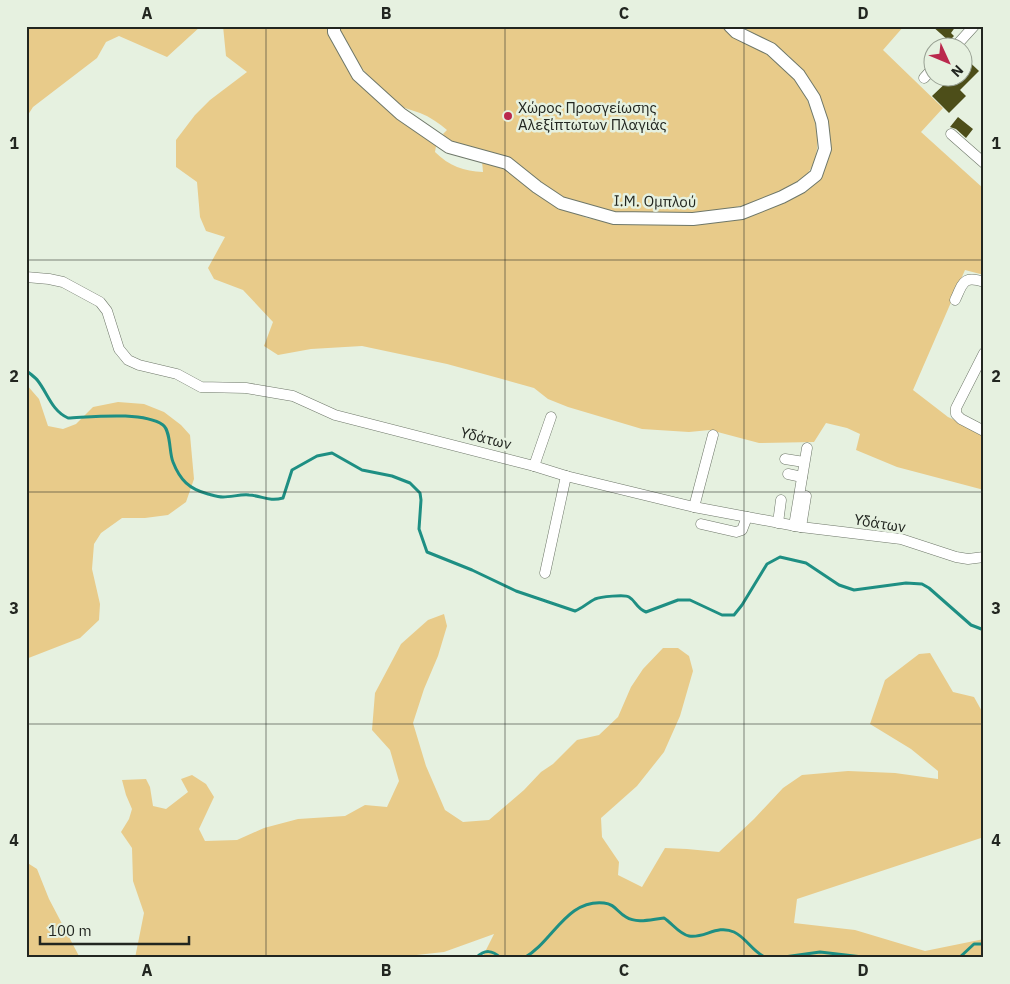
<svg xmlns="http://www.w3.org/2000/svg" width="1010" height="984" viewBox="0 0 1010 984" font-family="'IBM Plex Sans',sans-serif">
	<rect width="100%" height="100%" fill="#e6f1e0"/>
	<!-- green -->
	<g fill="#e8cb8a">
		<polygon points="26,26 201,26 167,57 119,36 106,42 97,58 33,107 26,118"/>
		<path d="M223 26H724L726 29C744 40 765 48 781 62 808 87 836 151 801 180 792 188 779 193 768 197 728 213 702 213 660 213 648 213 635 214 622 213 598 211 564 201 545 186 532 177 520 163 505 157 489 150 452 150 443 134L447 130C439 123 430 117 420 113 415 111 410 110 405 108 384 97 369 77 354 58V78C368 93 384 107 401 120 413 128 427 135 436 146L435 152C449 166 464 171 483 172L482 161 498 166 514 173 563 208 587 218 615 223 693 224 730 221 762 211 802 193 830 148 808 77 788 55 770 43 740 26H904L883 50 943 108 921 132 984 189V275L965 270 913 390 948 417 984 434V490L897 467 856 450 860 434 847 428 826 423 814 442 759 443 710 430 689 432 642 429 568 407 548 399 534 388 502 379 447 364 362 346 311 349 278 355 264 346 273 322 243 290 214 279 208 268 225 237 206 231 200 217 197 182 176 167V140L195 115 210 100 247 72 226 56Z"/>
		<polygon points="26,384 39,399 48,426 63,429 76,424 93,407 118,402 144,404 164,412 181,425 190,435 194,479 186,502 168,515 145,518 122,518 101,533 94,544 92,569 100,604 99,620 80,638 26,659"/>
		<polygon points="444,614 447,626 438,656 424,689 413,723 426,766 445,810 463,822 489,820 524,790 541,772 553,764 577,740 599,735 618,717 631,687 643,669 663,648 678,648 689,656 693,671 680,716 664,752 637,786 601,818 602,837 619,862 618,875 642,887 665,848 687,849 719,852 754,819 783,788 802,775 848,771 895,773 938,779 938,771 911,749 870,724 885,680 919,654 930,653 953,692 974,697 984,715 984,837 797,899 794,923 855,930 925,951 984,939 984,958 482,958 494,934 444,952 389,958 135,958 144,913 133,881 132,848 121,832 129,819 132,809 126,795 122,780 146,779 150,787 153,806 166,809 188,792 181,779 192,775 206,784 214,797 199,829 205,841 237,840 264,828 298,819 345,816 365,805 387,807 399,781 390,750 372,730 375,693 401,644 428,620"/>
		<polygon points="26,862 37,869 49,899 80,958 26,958"/>
	</g>
	<g fill="none" stroke-linecap="round" stroke-linejoin="round">
		<!-- stream -->
		<g stroke="#1e8f83" stroke-width="3">
			<path d="M26 370C30 374 35 377 38 381 48 394 52 411 68 418 92 417 143 411 163 425 171 431 169 453 173 462 180 480 189 489 208 494 212 495 218 497 223 497 232 497 241 494 249 495 263 496 269 502 283 498L292 470 317 456 332 453 362 470 392 476 410 483 420 493 421 500 419 529 427 552 472 570 516 591 575 611C583 608 587 603 595 599 600 597 625 594 629 597 636 601 636 608 646 612L678 600H690L722 615H734L742 605 767 564 780 557 806 563 839 585 854 590 906 583 922 584 929 588 971 625 984 630"/>
			<path d="M476 958C485 949 492 950 501 958"/>
			<path d="M524 958C553 942 566 899 604 903 615 904 617 912 626 917 637 924 652 919 664 918 672 923 679 934 689 936 704 939 717 924 734 932 747 938 753 953 767 958"/>
			<polyline points="777,958 820,952 871,958"/>
			<polyline points="959,958 974,944 984,944"/>
		</g>
	</g>
	<!-- building -->
	<g fill="#4d4e19">
		<polygon points="932,26 956,26 951,33 954,36 949,41"/>
		<polygon points="962,55 979,71 960,90 966,96 949,113 932,96 951,78 962,78"/>
		<polygon points="958,117 973,129 966,138 956,129 950,127"/>
	</g>
	<g fill="none" stroke-linecap="round" stroke-linejoin="round">
		<defs>
			<g id="minor">
				<polyline points="954,48 974,26"/>
				<polyline points="924,78 932,69"/>
				<polyline points="951,134 984,163"/>
				<polyline points="26,277 49,279 63,282 100,302 107,311 119,349 128,360 139,365 177,374 201,387 246,388 293,396 335,415 534,466 566,476 694,507 801,527 901,539 956,557 968,559 984,557"/>
				<path d="M955 300C963 283 963 275 984 282"/>
				<polyline points="984,353 956,408 956,414 961,419 984,431"/>
				<polyline points="785,459 804,462"/>
				<polyline points="534,466 551,417"/>
				<polyline points="788,474 802,477"/>
				<polyline points="694,507 713,435"/>
				<polyline points="778,523 781,500"/>
				<polyline points="701,524 736,532 742,530 747,517"/>
				<polyline points="794,526 807,448"/>
				<polyline points="801,527 806,496"/>
				<polyline points="545,573 566,476"/>
			</g>
			<polyline id="tertiary" points="334,26 334,32 358,75 401,114 449,147 507,163 537,187 561,203 614,218 693,219 742,213 782,197 801,187 816,175 825,149 822,122 814,98 799,75 771,49 736,32 730,26"/>
		</defs>
		<!-- minor casing -->
		<use href="#minor" stroke="#6e7769" stroke-width="11"/>
		<!-- tertiary casing -->
		<use href="#tertiary" stroke="#6e7769" stroke-width="14"/>
		<!-- minor -->
		<use href="#minor" stroke="#fff" stroke-width="10"/>
		<!-- tertiary -->
		<use href="#tertiary" stroke="#fff" stroke-width="12"/>
	</g>
	<!-- grid -->
	<path fill="none" stroke="#222620" stroke-width="1" stroke-opacity="0.55" d="M266 26V958M505 26V958M744 26V958M26 260H984M26 492H984M26 724H984"/>
	<!-- markers -->
	<circle fill="#ba294d" stroke="#e6f1e0" stroke-width="2" cx="508" cy="116" r="5"/>
	<g text-anchor="middle" dominant-baseline="central" stroke-width="5" stroke-linejoin="round" paint-order="stroke">
		<!-- poi labels -->
		<g font-size="15" fill="#222620" stroke="#e6f1e0" text-anchor="start">
			<text x="518" y="107">Χώρος Προσγείωσης<tspan x="518" dy="17">Αλεξίπτωτων Πλαγιάς</tspan></text>
		</g>
		<!-- street labels -->
		<g font-size="15" fill="#222620" stroke="#e6f1e0">
			<text transform="translate(655 201) rotate(1)">Ι.Μ. Ομπλού</text>
			<text transform="translate(486 438) rotate(14)">Υδάτων</text>
			<text transform="translate(880 523) rotate(9)">Υδάτων</text>
		</g>
	</g>
	<!-- border -->
	<rect width="1010" height="984" fill="none" stroke="#e6f1e0" stroke-width="55"/>
	<!-- north arrow -->
	<g transform="translate(948 62) rotate(134)"><circle r="24" fill="#e6f1e0" stroke="#98a093"/>
	<path d="M0-4L9 19L0 12L-9 19Z" fill="#ba294d"/>
	<text y="-8" font-size="14" font-weight="bold" text-anchor="middle" fill="#222620">N</text>
	</g>
	<!-- scale -->
	<path d="M40 936v8h149v-8" fill="none" stroke="#222620" stroke-width="2.5"/>
	<text x="48" y="936" font-size="15" fill="#222620" stroke="#e6f1e0" stroke-width="4" paint-order="stroke">100 m</text>
	<rect x="28" y="28" width="954" height="928" fill="none" stroke="#222620" stroke-width="2"/>
	<g font-size="16" text-anchor="middle" font-weight="bold" fill="#222620">
		<text x="147" y="19">A</text>
		<text x="386" y="19">B</text>
		<text x="624" y="19">C</text>
		<text x="863" y="19">D</text>
		<text x="14" y="149">1</text>
		<text x="996" y="149">1</text>
		<text x="14" y="382">2</text>
		<text x="996" y="382">2</text>
		<text x="14" y="614">3</text>
		<text x="996" y="614">3</text>
		<text x="14" y="846">4</text>
		<text x="996" y="846">4</text>
		<text x="147" y="976">A</text>
		<text x="386" y="976">B</text>
		<text x="624" y="976">C</text>
		<text x="863" y="976">D</text>
	</g>
</svg>
